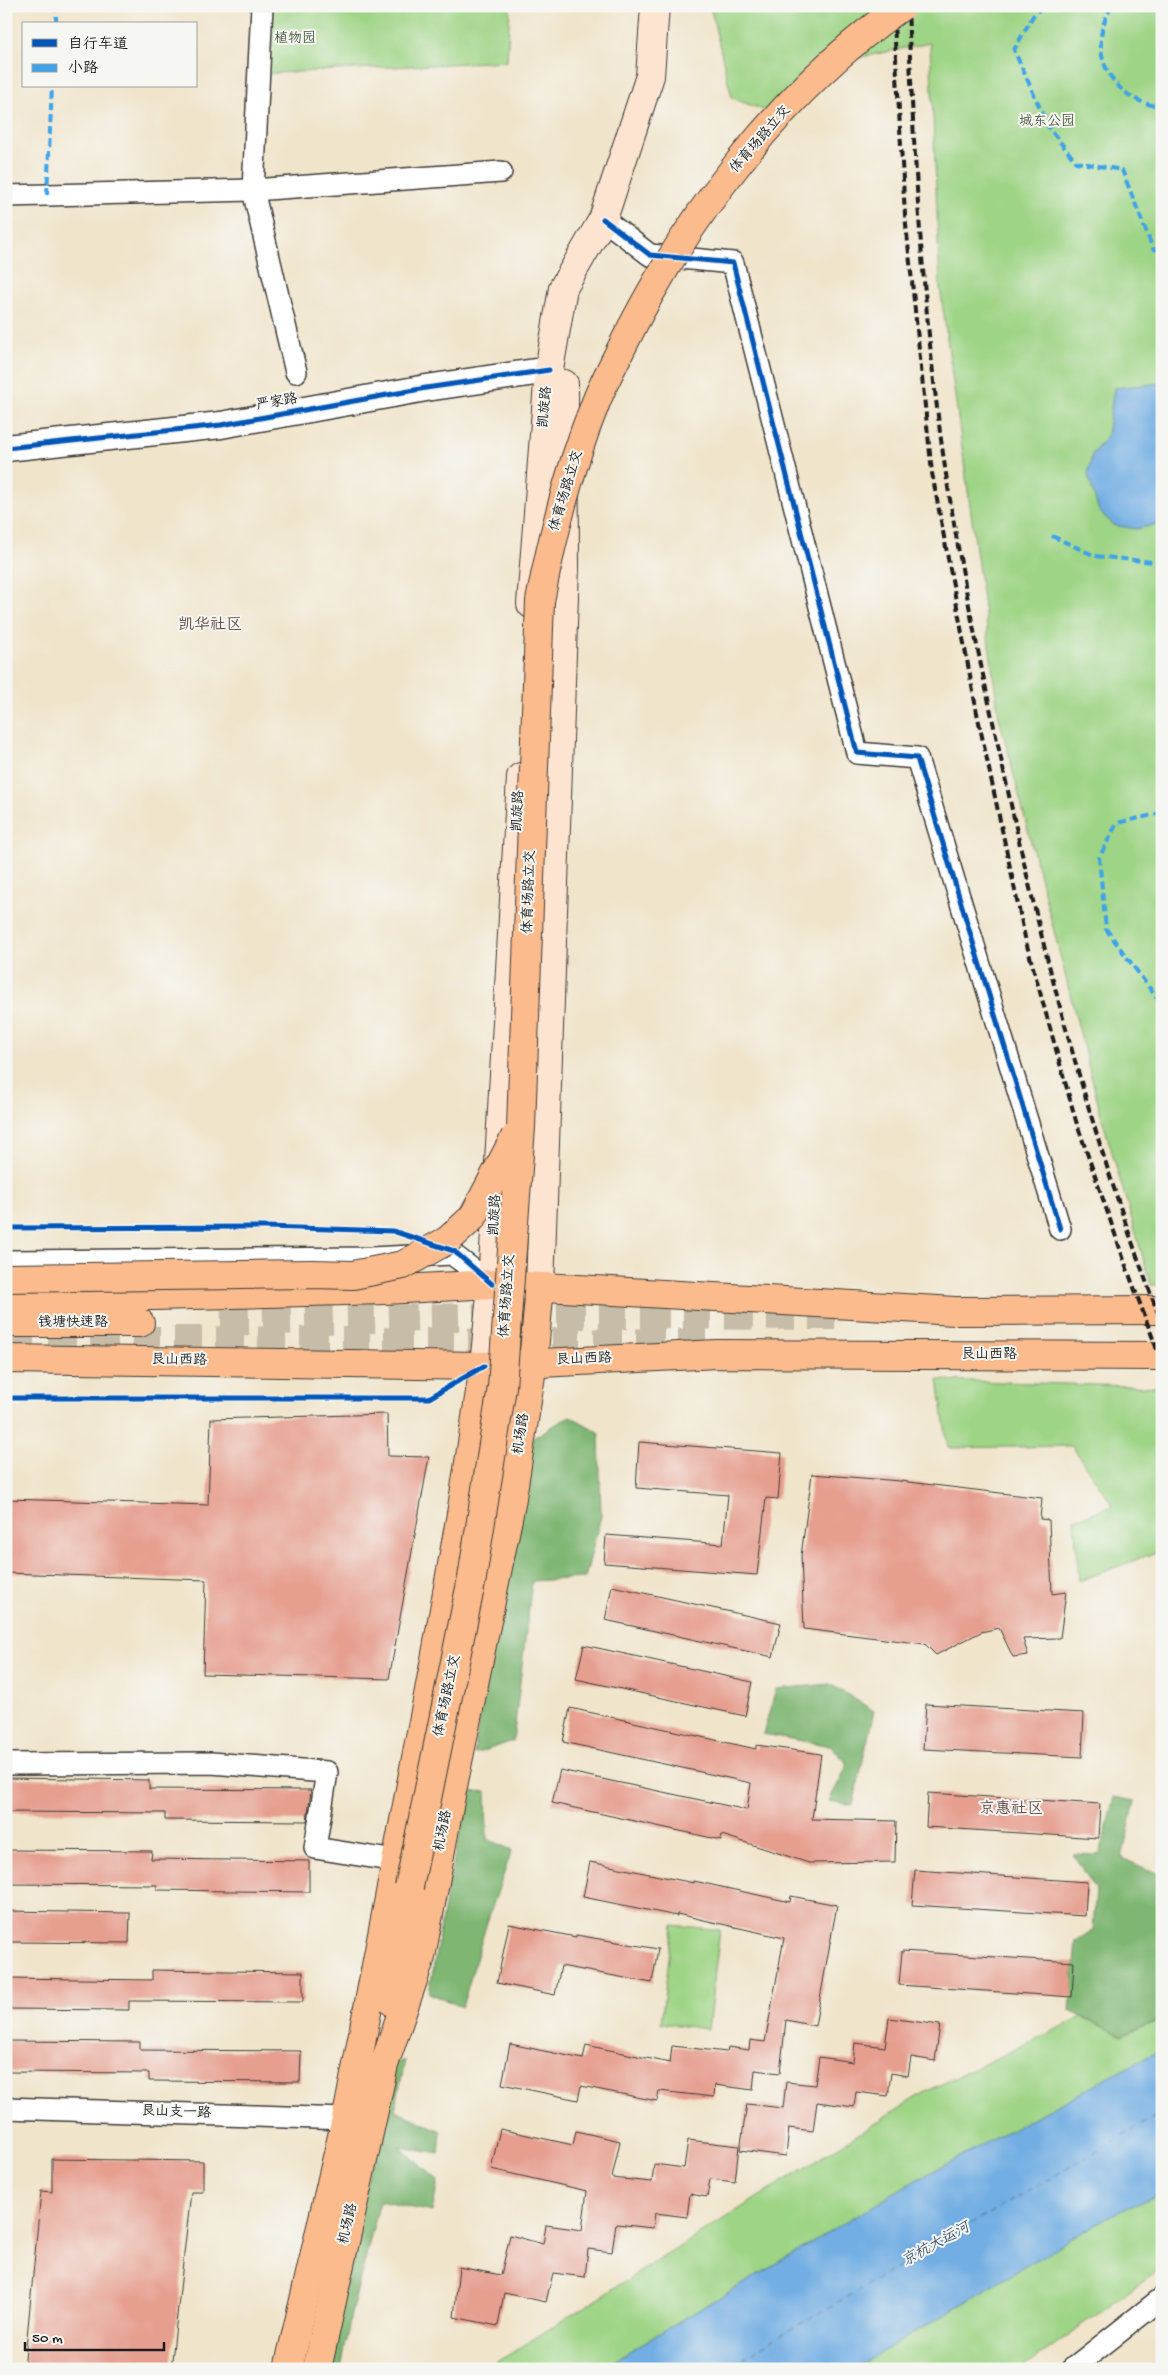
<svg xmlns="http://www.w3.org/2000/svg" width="1168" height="2375" viewBox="0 0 1168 2375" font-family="'Gochi Hand','LXGW WenKai TC',sans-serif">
	<rect width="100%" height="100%" fill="#f6f6f2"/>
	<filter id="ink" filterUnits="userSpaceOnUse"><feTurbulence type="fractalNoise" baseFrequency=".02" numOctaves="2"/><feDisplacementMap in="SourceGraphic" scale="10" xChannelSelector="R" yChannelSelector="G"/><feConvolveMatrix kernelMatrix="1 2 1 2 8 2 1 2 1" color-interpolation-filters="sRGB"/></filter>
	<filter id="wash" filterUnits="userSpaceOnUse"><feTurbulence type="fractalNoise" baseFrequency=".0096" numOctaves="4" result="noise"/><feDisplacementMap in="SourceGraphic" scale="20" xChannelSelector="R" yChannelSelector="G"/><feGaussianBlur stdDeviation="1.12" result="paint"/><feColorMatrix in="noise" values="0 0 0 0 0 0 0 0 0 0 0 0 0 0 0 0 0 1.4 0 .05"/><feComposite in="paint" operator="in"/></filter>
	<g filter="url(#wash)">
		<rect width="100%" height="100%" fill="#f0e4ca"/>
		<!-- green -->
		<g fill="#9ed485" stroke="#5d7850">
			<polygon points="262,6 510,6 507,61 259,74"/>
			<polygon points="710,6 1162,6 1162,1285 1151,1285 1101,1115 999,717 940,287 930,43 857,58 763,110 732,98"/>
			<polygon points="938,1380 1162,1387 1162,1550 1079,1581 1074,1519 1113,1506 1072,1446 948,1448"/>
			<polygon points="673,1925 720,1930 708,2029 661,2023"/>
			<polygon points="1162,1979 1162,2268 1021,2369 486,2369 923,2093"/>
		</g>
		<!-- forest -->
		<g fill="#7eb672" stroke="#4d6947">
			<polygon points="570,1416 599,1432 601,1516 585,1578 532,1581 513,1741 474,1754 482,1699 533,1438"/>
			<polygon points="830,1684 874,1711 853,1805 829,1801 848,1764 831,1746 763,1734 776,1689"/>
			<polygon points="486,1791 487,1839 512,1850 487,1922 462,2007 429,1993 446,1894 470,1792"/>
			<polygon points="1114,1797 1135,1801 1122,1858 1162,1876 1162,2019 1122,2036 1070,2011 1076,1941 1093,1930 1096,1890 1073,1854 1100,1855"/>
			<polygon points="405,2060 395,2110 441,2131 439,2154 400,2147 438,2180 432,2212 380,2201 351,2314 341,2369 325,2369 393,2064"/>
		</g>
		<!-- water -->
		<g fill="#72aee3" stroke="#476580">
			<polygon points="1162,383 1162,523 1136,529 1114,525 1099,511 1088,475 1092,455 1107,436 1114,388"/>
			<polygon points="1162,2049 1162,2193 1109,2216 854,2369 599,2369 922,2177"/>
		</g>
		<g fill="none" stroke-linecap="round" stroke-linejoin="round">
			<!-- ferry -->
			<polyline stroke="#3e566c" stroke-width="1" stroke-dasharray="6 5" stroke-linecap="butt" points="723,2369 1162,2113"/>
		</g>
		<g id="blocks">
			<!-- building -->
			<g fill="#e69f8f">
				<polygon points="387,1414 388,1456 429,1457 389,1679 203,1674 206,1580 6,1573 6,1499 208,1505 211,1419"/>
				<polygon points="639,1442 782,1453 778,1499 766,1498 757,1575 604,1563 606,1535 723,1544 728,1495 636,1488"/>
				<polygon points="812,1474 900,1481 1042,1498 1040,1519 1049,1520 1052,1594 1066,1592 1060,1638 1023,1639 1028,1655 1013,1657 999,1628 981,1632 936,1655 925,1644 804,1629 801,1556"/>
				<polygon points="612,1586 781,1623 773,1657 605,1620"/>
				<polygon points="584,1645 752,1682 745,1716 576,1679"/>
				<polygon points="926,1704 1084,1713 1082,1757 923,1749"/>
				<polygon points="570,1708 756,1749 756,1745 821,1754 812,1819 896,1821 895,1862 809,1863 722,1835 721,1840 552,1803 560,1770 747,1810 751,1783 563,1742"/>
				<polygon points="6,1778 149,1780 149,1789 311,1790 307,1821 165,1820 165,1813 6,1812"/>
				<polygon points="928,1793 1100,1804 1098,1838 926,1827"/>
				<polygon points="6,1850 152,1851 151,1859 309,1861 309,1892 157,1890 157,1885 6,1884"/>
				<polygon points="590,1862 694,1883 694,1881 790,1902 791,1896 837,1905 815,2026 786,2020 780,2073 755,2070 753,2090 715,2085 714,2097 659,2091 657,2101 581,2086 578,2100 502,2084 510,2044 583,2059 586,2045 670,2063 672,2046 727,2052 728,2047 749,2050 750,2040 765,2042 784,1938 677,1914 677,1916 583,1897"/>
				<polygon points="915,1870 1087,1882 1085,1916 912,1905"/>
				<polygon points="6,1911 130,1913 129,1943 6,1942"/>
				<polygon points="509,1924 576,1937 576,1935 658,1949 652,1983 561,1966 555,1995 497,1983"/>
				<polygon points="902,1951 1074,1962 1072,1997 899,1985"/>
				<polygon points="152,1970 303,1972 303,2002 129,2001 129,2010 6,2009 6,1978 152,1980"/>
				<polygon points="889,2018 940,2025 935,2061 911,2057 908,2076 891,2073 888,2096 856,2092 854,2107 817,2102 813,2131 789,2128 786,2156 740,2150 747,2104 783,2108 786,2082 815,2085 819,2057 853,2062 855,2043 885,2047"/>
				<polygon points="6,2041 140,2042 140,2050 301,2051 300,2082 149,2081 149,2073 6,2072"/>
				<polygon points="500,2129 573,2145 576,2131 620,2141 612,2178 652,2182 654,2164 684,2168 688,2140 739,2146 735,2182 710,2179 707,2197 690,2194 687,2217 655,2213 653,2228 616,2224 612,2252 588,2249 585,2277 553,2273 546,2302 504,2293 498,2326 454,2317 459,2267 501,2275 510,2235 543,2244 546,2225 582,2230 587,2191 491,2169"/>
				<polygon points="52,2159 203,2161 203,2192 191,2192 171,2369 24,2369 41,2191 52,2192"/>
			</g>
		</g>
	</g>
	<g filter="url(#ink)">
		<use href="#blocks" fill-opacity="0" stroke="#3c3a36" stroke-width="1"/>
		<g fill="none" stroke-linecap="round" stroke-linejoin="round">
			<!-- trunk-tunnel -->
			<g stroke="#c6bca7" stroke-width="28" stroke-dasharray="28 14" stroke-linecap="butt">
				<polyline points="221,1322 576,1315 835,1316"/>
				<polyline points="6,1339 707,1343"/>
			</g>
			<defs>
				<g id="minor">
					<polyline points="262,6 253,190 296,372"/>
					<polyline points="6,196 253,190 501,172"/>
					<polyline points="603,219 650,255 733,263 857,753 917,758 1060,1229"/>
					<polyline points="6,1261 371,1258 452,1254 492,1284"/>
					<polyline points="6,1764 211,1763 327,1772 315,1848 396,1861"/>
					<polyline points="6,2108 346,2119"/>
					<polyline points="1072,2369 1162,2298"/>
				</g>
				<polyline id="tertiary" points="6,448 221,425 426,388 549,370"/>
				<g id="secondary">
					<polyline points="531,604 549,370 563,288 603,219 650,76 655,6"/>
					<polyline points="540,1287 565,567 564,384"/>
					<polyline points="484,1366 492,1284 521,777"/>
				</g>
				<g id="primary">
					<polyline points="6,1296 75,1298 385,1290 492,1284 955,1311 1162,1310"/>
					<polyline points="6,1359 484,1366 717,1354 1162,1356"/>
					<polyline points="393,2002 409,1887"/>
					<polyline points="288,2369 349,2106 436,1654 461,1514 484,1366"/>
					<polyline points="317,2369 384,2065 421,1957 451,1796 511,1504 533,1362 540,1287"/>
				</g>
				<polyline id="trunk" points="6,1323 140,1323"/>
			</defs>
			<!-- minor casing -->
			<use href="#minor" stroke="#3c3a36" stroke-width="24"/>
			<!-- tertiary casing -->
			<use href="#tertiary" stroke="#3c3a36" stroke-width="29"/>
			<!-- secondary casing -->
			<use href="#secondary" stroke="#3c3a36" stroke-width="30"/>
			<!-- primary casing -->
			<use href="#primary" stroke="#3c3a36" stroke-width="30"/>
			<!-- trunk casing -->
			<use href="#trunk" stroke="#3c3a36" stroke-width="30"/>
			<!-- minor -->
			<use href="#minor" stroke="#fff" stroke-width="21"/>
			<!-- tertiary -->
			<use href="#tertiary" stroke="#fff" stroke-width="26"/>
			<!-- secondary -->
			<use href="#secondary" stroke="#fde4d1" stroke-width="28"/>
			<!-- primary -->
			<use href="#primary" stroke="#fbbb8c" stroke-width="28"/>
			<!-- trunk -->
			<use href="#trunk" stroke="#fbbb8c" stroke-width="28"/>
			<!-- rail -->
			<g stroke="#1c1c1c" stroke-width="4" stroke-dasharray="8 4" stroke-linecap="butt">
				<polyline points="893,6 905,215 932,473 977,713 1026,942 1076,1121 1126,1266 1162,1363"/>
				<path d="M908 6C913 148 922 291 940 432 956 552 982 672 1008 791 1047 972 1096 1151 1162 1324"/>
			</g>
			<defs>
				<g id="primary-bridge">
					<polyline points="6,1278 312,1274 353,1275 403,1265 448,1240 473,1217 515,1137"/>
					<path d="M409 1887 472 1578 502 1387 521 1127 540 601C553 533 570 466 596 402 603 384 612 367 620 351 683 221 783 89 902 6"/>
				</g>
			</defs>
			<!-- primary-bridge casing -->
			<use href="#primary-bridge" stroke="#3c3a36" stroke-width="30" stroke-linecap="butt"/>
			<!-- primary-bridge -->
			<use href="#primary-bridge" stroke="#fbbb8c" stroke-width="28"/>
			<!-- quiet -->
			<g stroke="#3da2ea" stroke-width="4" stroke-dasharray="8 4" stroke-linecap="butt">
				<polyline points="1043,6 1033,16 1014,50 1049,128 1076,162 1122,170 1153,249 1162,250"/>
				<path d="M1112 6C1084 50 1111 101 1162 107"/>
				<polyline points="56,24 56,6"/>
				<polyline points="47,195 52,86"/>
				<polyline points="1052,536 1095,556 1162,563"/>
				<polyline points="1158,702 1162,696"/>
				<polyline points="1162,813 1117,823 1099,858 1106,929 1162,1005"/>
			</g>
			<defs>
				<g id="cycleway">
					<polyline points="603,219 650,255 733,263 857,753 917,758 1060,1229"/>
					<polyline points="6,448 221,425 426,388 549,370"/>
					<polyline points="6,1228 266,1227 393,1231 454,1251 492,1284"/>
					<polyline points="6,1398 429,1398 484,1366"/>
				</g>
			</defs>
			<!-- cycleway casing -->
			<use href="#cycleway" stroke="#f6f6f2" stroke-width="8"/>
			<!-- cycleway -->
			<use href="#cycleway" stroke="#0057b8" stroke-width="5"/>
		</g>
	</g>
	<g text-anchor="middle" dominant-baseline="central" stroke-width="4" stroke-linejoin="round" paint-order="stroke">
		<!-- park labels -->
		<g font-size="14" fill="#4a5c41" stroke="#f6f6f2">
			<text x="295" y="39">植物园</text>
			<text x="1047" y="122">城东公园</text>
		</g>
		<!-- street labels -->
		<g font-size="14" fill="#1c1c1c" stroke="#f6f6f2">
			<text transform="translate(761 140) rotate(-49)">体育场路立交</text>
			<text transform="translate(277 403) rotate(-10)">严家路</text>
			<text transform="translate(546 407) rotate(-85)">凯旋路</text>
			<text transform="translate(567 491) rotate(-73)">体育场路立交</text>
			<text transform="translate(519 811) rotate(-87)">凯旋路</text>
			<text transform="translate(530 892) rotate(-88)">体育场路立交</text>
			<text transform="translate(496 1215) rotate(-87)">凯旋路</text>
			<text transform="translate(508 1296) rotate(-86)">体育场路立交</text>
			<text x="73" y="1323">钱塘快速路</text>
			<text x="989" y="1355">艮山西路</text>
			<text transform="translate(584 1360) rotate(-2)">艮山西路</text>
			<text transform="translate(179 1361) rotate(1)">艮山西路</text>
			<text transform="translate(522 1434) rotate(-81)">机场路</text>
			<text transform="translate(448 1696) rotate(-78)">体育场路立交</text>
			<text transform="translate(444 1831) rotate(-79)">机场路</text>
			<text transform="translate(176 2113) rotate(2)">艮山支一路</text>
			<text transform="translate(349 2224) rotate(-77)">机场路</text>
		</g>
		<!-- water labels -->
		<g font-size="15" font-style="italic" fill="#3e566c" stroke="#f6f6f2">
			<text transform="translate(936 2245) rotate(-29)">京杭大运河</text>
		</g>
		<!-- quarter labels -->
		<g font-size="16" fill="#634a44" stroke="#f6f6f2">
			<text x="210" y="626">凯华社区</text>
			<text x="1011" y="1810">京惠社区</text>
		</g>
	</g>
	<!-- margin -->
	<rect width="1168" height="2375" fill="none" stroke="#f6f6f2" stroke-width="25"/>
	<!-- legend -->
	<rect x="22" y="22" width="175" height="65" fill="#f6f6f2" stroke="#9f9f9c"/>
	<rect x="32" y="39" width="25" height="8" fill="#0057b8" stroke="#9f9f9c"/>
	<text x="68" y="48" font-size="15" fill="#1c1c1c">自行车道</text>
	<rect x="32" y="64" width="25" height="8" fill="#3da2ea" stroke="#9f9f9c"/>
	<text x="68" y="72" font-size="15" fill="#1c1c1c">小路</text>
	<!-- scale -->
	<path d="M25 2342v8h139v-8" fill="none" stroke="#1c1c1c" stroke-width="2.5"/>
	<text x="32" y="2342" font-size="15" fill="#1c1c1c" stroke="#f6f6f2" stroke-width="4" paint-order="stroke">50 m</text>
</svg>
